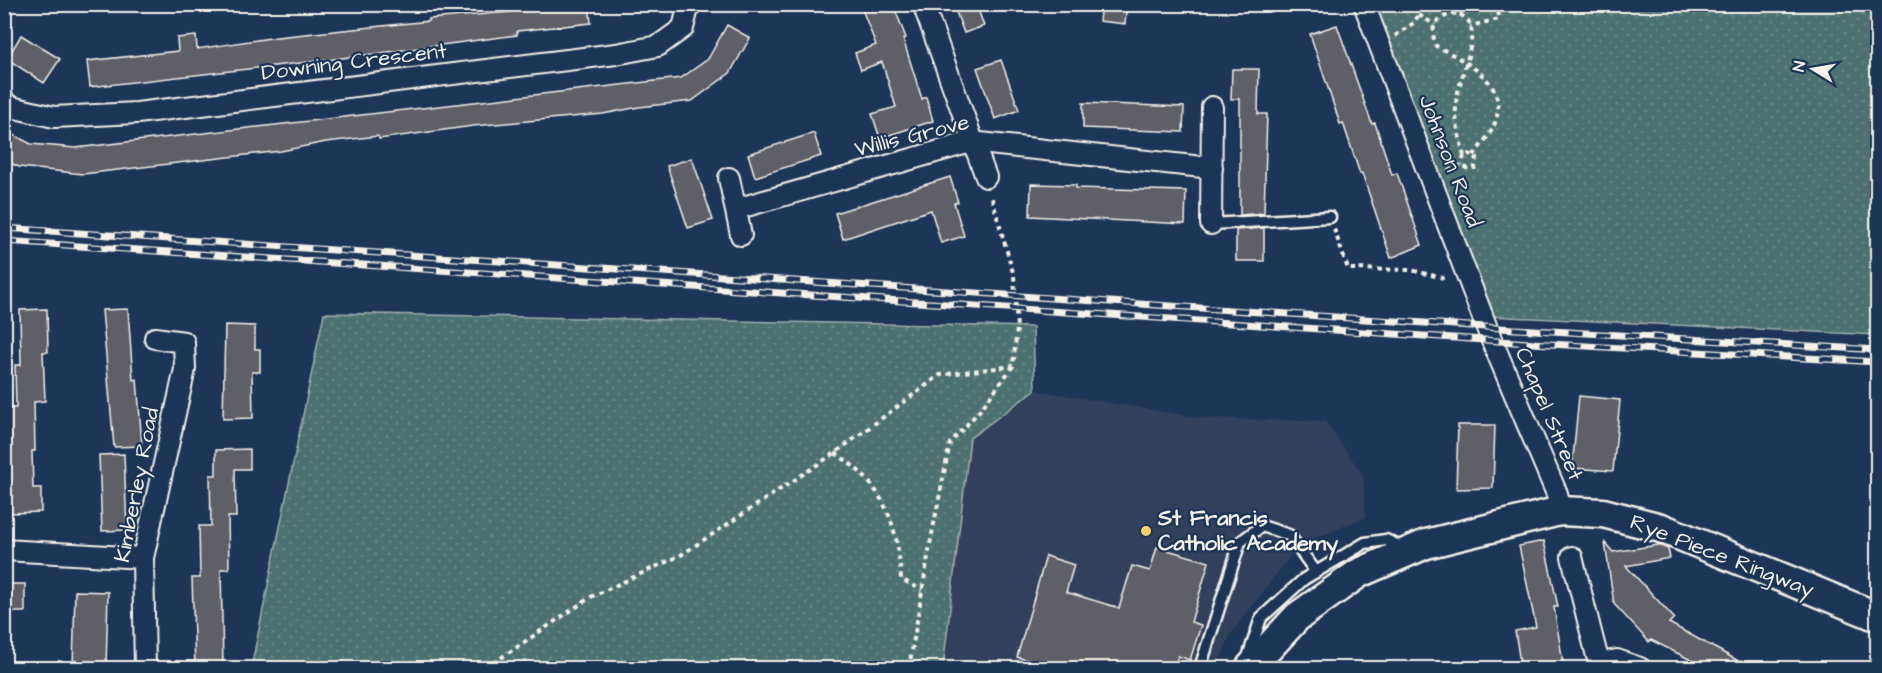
<svg xmlns="http://www.w3.org/2000/svg" width="1882" height="673" viewBox="0 0 1882 673" font-family="'Architects Daughter',sans-serif">
	<defs>
		<pattern id="park-dots" width="8" height="8" patternUnits="userSpaceOnUse" patternTransform="scale(1.5)"><rect width="8" height="8" fill="#4e7171"/><path d="M2 2h.1M6 6h.1" fill="none" stroke="#688685" stroke-width="1.8" stroke-linecap="round"/></pattern>
	</defs>
	<rect width="100%" height="100%" fill="#1d3557"/>
	<filter id="ink" filterUnits="userSpaceOnUse"><feTurbulence type="fractalNoise" baseFrequency=".0167" numOctaves="2"/><feDisplacementMap in="SourceGraphic" scale="12" xChannelSelector="R" yChannelSelector="G"/><feConvolveMatrix kernelMatrix="1 2 1 2 8 2 1 2 1" color-interpolation-filters="sRGB"/></filter>
	<g filter="url(#ink)">
		<!-- built -->
		<polygon fill="#30415c" points="1035,390 1201,418 1325,421 1363,475 1366,517 1299,545 1230,635 1217,668 943,668 970,438"/>
		<!-- park -->
		<g fill="url(#park-dots)" stroke="#a1b1ac" stroke-width="1.5">
			<polygon points="1371,5 1877,5 1877,335 1489,316"/>
			<polygon points="324,313 1033,327 1035,390 970,438 943,668 251,668"/>
		</g>
		<!-- building -->
		<g fill="#5e5e68" stroke="#f4f1e8" stroke-width="1.5">
			<polygon points="589,4 591,23 517,31 517,35 327,60 90,87 87,61 178,51 177,38 196,36 197,49 277,37 429,21 429,19 522,11 522,6"/>
			<polygon points="860,4 893,4 906,38 903,39 922,99 926,97 933,121 880,138 872,114 896,107 882,62 861,70 855,53 876,45"/>
			<polygon points="953,4 976,4 984,26 964,33"/>
			<polygon points="1101,4 1127,4 1125,24 1099,21"/>
			<polygon points="727,25 750,38 730,73 692,101 639,107 603,114 473,126 379,139 378,136 326,142 281,151 83,174 19,167 4,160 4,130 31,144 75,148 681,78 708,59"/>
			<polygon points="1337,25 1372,124 1375,123 1392,175 1397,173 1422,245 1391,258 1362,173 1360,174 1343,123 1340,124 1310,34"/>
			<polygon points="21,35 60,59 44,83 7,59"/>
			<polygon points="1001,60 1019,110 995,119 977,68"/>
			<polygon points="1232,69 1259,69 1258,114 1267,114 1264,213 1240,215 1240,99 1231,99"/>
			<polygon points="1083,103 1184,107 1183,132 1083,128"/>
			<polygon points="814,133 821,156 755,177 748,154"/>
			<polygon points="692,158 713,220 688,228 667,166"/>
			<polygon points="950,177 958,202 954,203 964,236 941,243 931,210 843,239 835,213"/>
			<polygon points="1031,184 1076,185 1076,188 1186,191 1185,224 1030,216"/>
			<polygon points="1264,228 1264,261 1236,261 1236,230"/>
			<polygon points="47,309 48,352 43,352 45,401 34,402 35,451 32,451 33,488 41,488 41,512 10,513 10,488 4,488 6,408 16,408 15,365 21,365 20,310"/>
			<polygon points="128,309 133,380 137,379 142,446 114,447 102,310"/>
			<polygon points="225,325 255,326 255,349 260,349 260,372 252,372 253,418 223,419"/>
			<polygon points="1579,396 1620,400 1613,471 1572,468"/>
			<polygon points="1458,425 1495,425 1493,488 1456,489"/>
			<polygon points="250,449 250,469 235,469 236,517 228,517 229,569 221,569 223,666 195,667 192,578 200,578 199,526 211,526 210,475 216,475 216,450"/>
			<polygon points="124,454 127,530 102,531 99,455"/>
			<polygon points="1544,541 1558,607 1554,607 1564,669 1521,669 1515,631 1536,627 1519,546"/>
			<polygon points="1605,543 1613,552 1658,545 1668,549 1670,558 1626,566 1674,618 1669,623 1753,669 1709,669 1651,640 1649,642 1614,604"/>
			<polygon points="1157,547 1209,562 1191,622 1201,625 1190,660 1178,656 1174,669 1056,669 1017,657 1046,556 1074,565 1066,592 1119,608 1132,566 1150,571"/>
			<rect x="4" y="584" width="21" height="28"/>
			<polygon points="75,591 108,592 106,669 73,669"/>
		</g>
		<g fill="none" stroke-linecap="round" stroke-linejoin="round">
			<defs>
				<g id="lane">
					<polyline points="1211,224 1330,217"/>
					<polyline points="1248,657 1261,618 1304,579 1365,543 1386,540 1405,549"/>
					<polyline points="1200,668 1240,542 1262,526 1289,535 1316,572"/>
				</g>
				<g id="street">
					<polyline points="923,4 986,177"/>
					<polyline points="1364,4 1490,336 1557,494 1560,511"/>
					<polyline points="4,101 11,107 54,117 137,113 616,54 658,46 683,28 689,4"/>
					<polyline points="729,178 741,235"/>
					<polyline points="736,209 971,142 1212,168"/>
					<polyline points="1211,224 1212,107"/>
					<polyline points="4,550 143,558"/>
					<polyline points="1572,557 1600,668"/>
					<polyline points="1599,663 1617,660 1640,668"/>
					<polyline points="145,668 143,558 185,369 184,342 155,338"/>
				</g>
				<polyline id="secondary" points="1250,668 1297,617 1359,573 1426,544 1560,511 1603,513 1661,528 1878,617"/>
			</defs>
			<!-- lane casing -->
			<use href="#lane" stroke="#f4f1e8" stroke-width="15"/>
			<!-- street casing -->
			<use href="#street" stroke="#f4f1e8" stroke-width="24"/>
			<!-- secondary casing -->
			<use href="#secondary" stroke="#f4f1e8" stroke-width="33"/>
			<!-- path -->
			<g stroke="#f4f1e8" stroke-width="4" stroke-dasharray="4.5 4.5" stroke-linecap="butt">
				<polyline points="1459,12 1498,6 1499,19 1470,26"/>
				<polyline points="1419,15 1435,25"/>
				<polyline points="1395,36 1415,22 1423,4"/>
				<path d="M1464 156C1460 139 1455 122 1456 104 1457 83 1479 39 1469 22 1467 19 1461 15 1458 13 1438 16 1428 24 1436 46 1465 61 1510 82 1495 123 1491 134 1481 145 1474 155"/>
				<polyline points="1448,171 1461,165 1466,168 1475,168 1477,157 1469,154 1464,156 1461,165"/>
				<polyline points="1334,229 1348,269 1411,270 1447,279"/>
				<path d="M835 453C884 484 898 524 901 579L922 590"/>
				<polyline points="486,668 591,597 681,555 835,453 940,375 1013,366"/>
				<polyline points="909,668 931,539 950,443 981,409 1013,366 1017,328 1014,276 991,195"/>
			</g>
			<!-- lane -->
			<use href="#lane" stroke="#1d3557" stroke-width="10"/>
			<!-- street -->
			<use href="#street" stroke="#1d3557" stroke-width="20"/>
			<!-- secondary -->
			<use href="#secondary" stroke="#1d3557" stroke-width="28"/>
			<defs>
				<g id="rail">
					<polyline points="4,228 1515,329 1878,350"/>
					<polyline points="4,241 1514,342 1878,362"/>
				</g>
			</defs>
			<!-- rail casing -->
			<use href="#rail" stroke="#f4f1e8" stroke-width="7"/>
			<!-- rail -->
			<use href="#rail" stroke="#1d3557" stroke-width="4.5" stroke-dasharray="14" stroke-linecap="butt"/>
		</g>
	</g>
	<!-- markers -->
	<circle fill="#ffd166" stroke="#1d3557" stroke-width="2" cx="1146" cy="531" r="6"/>
	<g text-anchor="middle" dominant-baseline="central" stroke-width="4.5" stroke-linejoin="round" paint-order="stroke">
		<!-- street labels -->
		<g font-size="22" fill="#f4f1e8" stroke="#1d3557">
			<text transform="translate(354 62) rotate(-7)">Downing Crescent</text>
			<text transform="translate(912 136) rotate(-14)">Willis Grove</text>
			<text transform="translate(1450 161) rotate(69)">Johnson Road</text>
			<text transform="translate(1549 414) rotate(67)">Chapel Street</text>
			<text transform="translate(137 485) rotate(-79)">Kimberley Road</text>
			<text transform="translate(1722 556) rotate(21)">Rye Piece Ringway</text>
		</g>
		<!-- poi labels -->
		<g font-size="22" font-weight="bold" fill="#f4f1e8" stroke="#1d3557" text-anchor="start">
			<text x="1158" y="518">St Francis<tspan x="1158" dy="25">Catholic Academy</tspan></text>
		</g>
	</g>
	<!-- margin -->
	<rect width="1882" height="673" fill="none" stroke="#1d3557" stroke-width="24"/>
	<rect x="12" y="12" width="1858" height="649" fill="none" stroke="#f4f1e8" stroke-width="2" filter="url(#ink)"/>
	<!-- north arrow -->
	<g transform="translate(1813 69) rotate(281)" stroke="#1d3557" stroke-width="4.5" paint-order="stroke">
	<path d="M0-4.5L10 22L0 15L-10 22Z" fill="#f4f1e8"/>
	<text y="-9" font-size="16" font-weight="bold" text-anchor="middle" fill="#f4f1e8">N</text>
	</g>
</svg>
